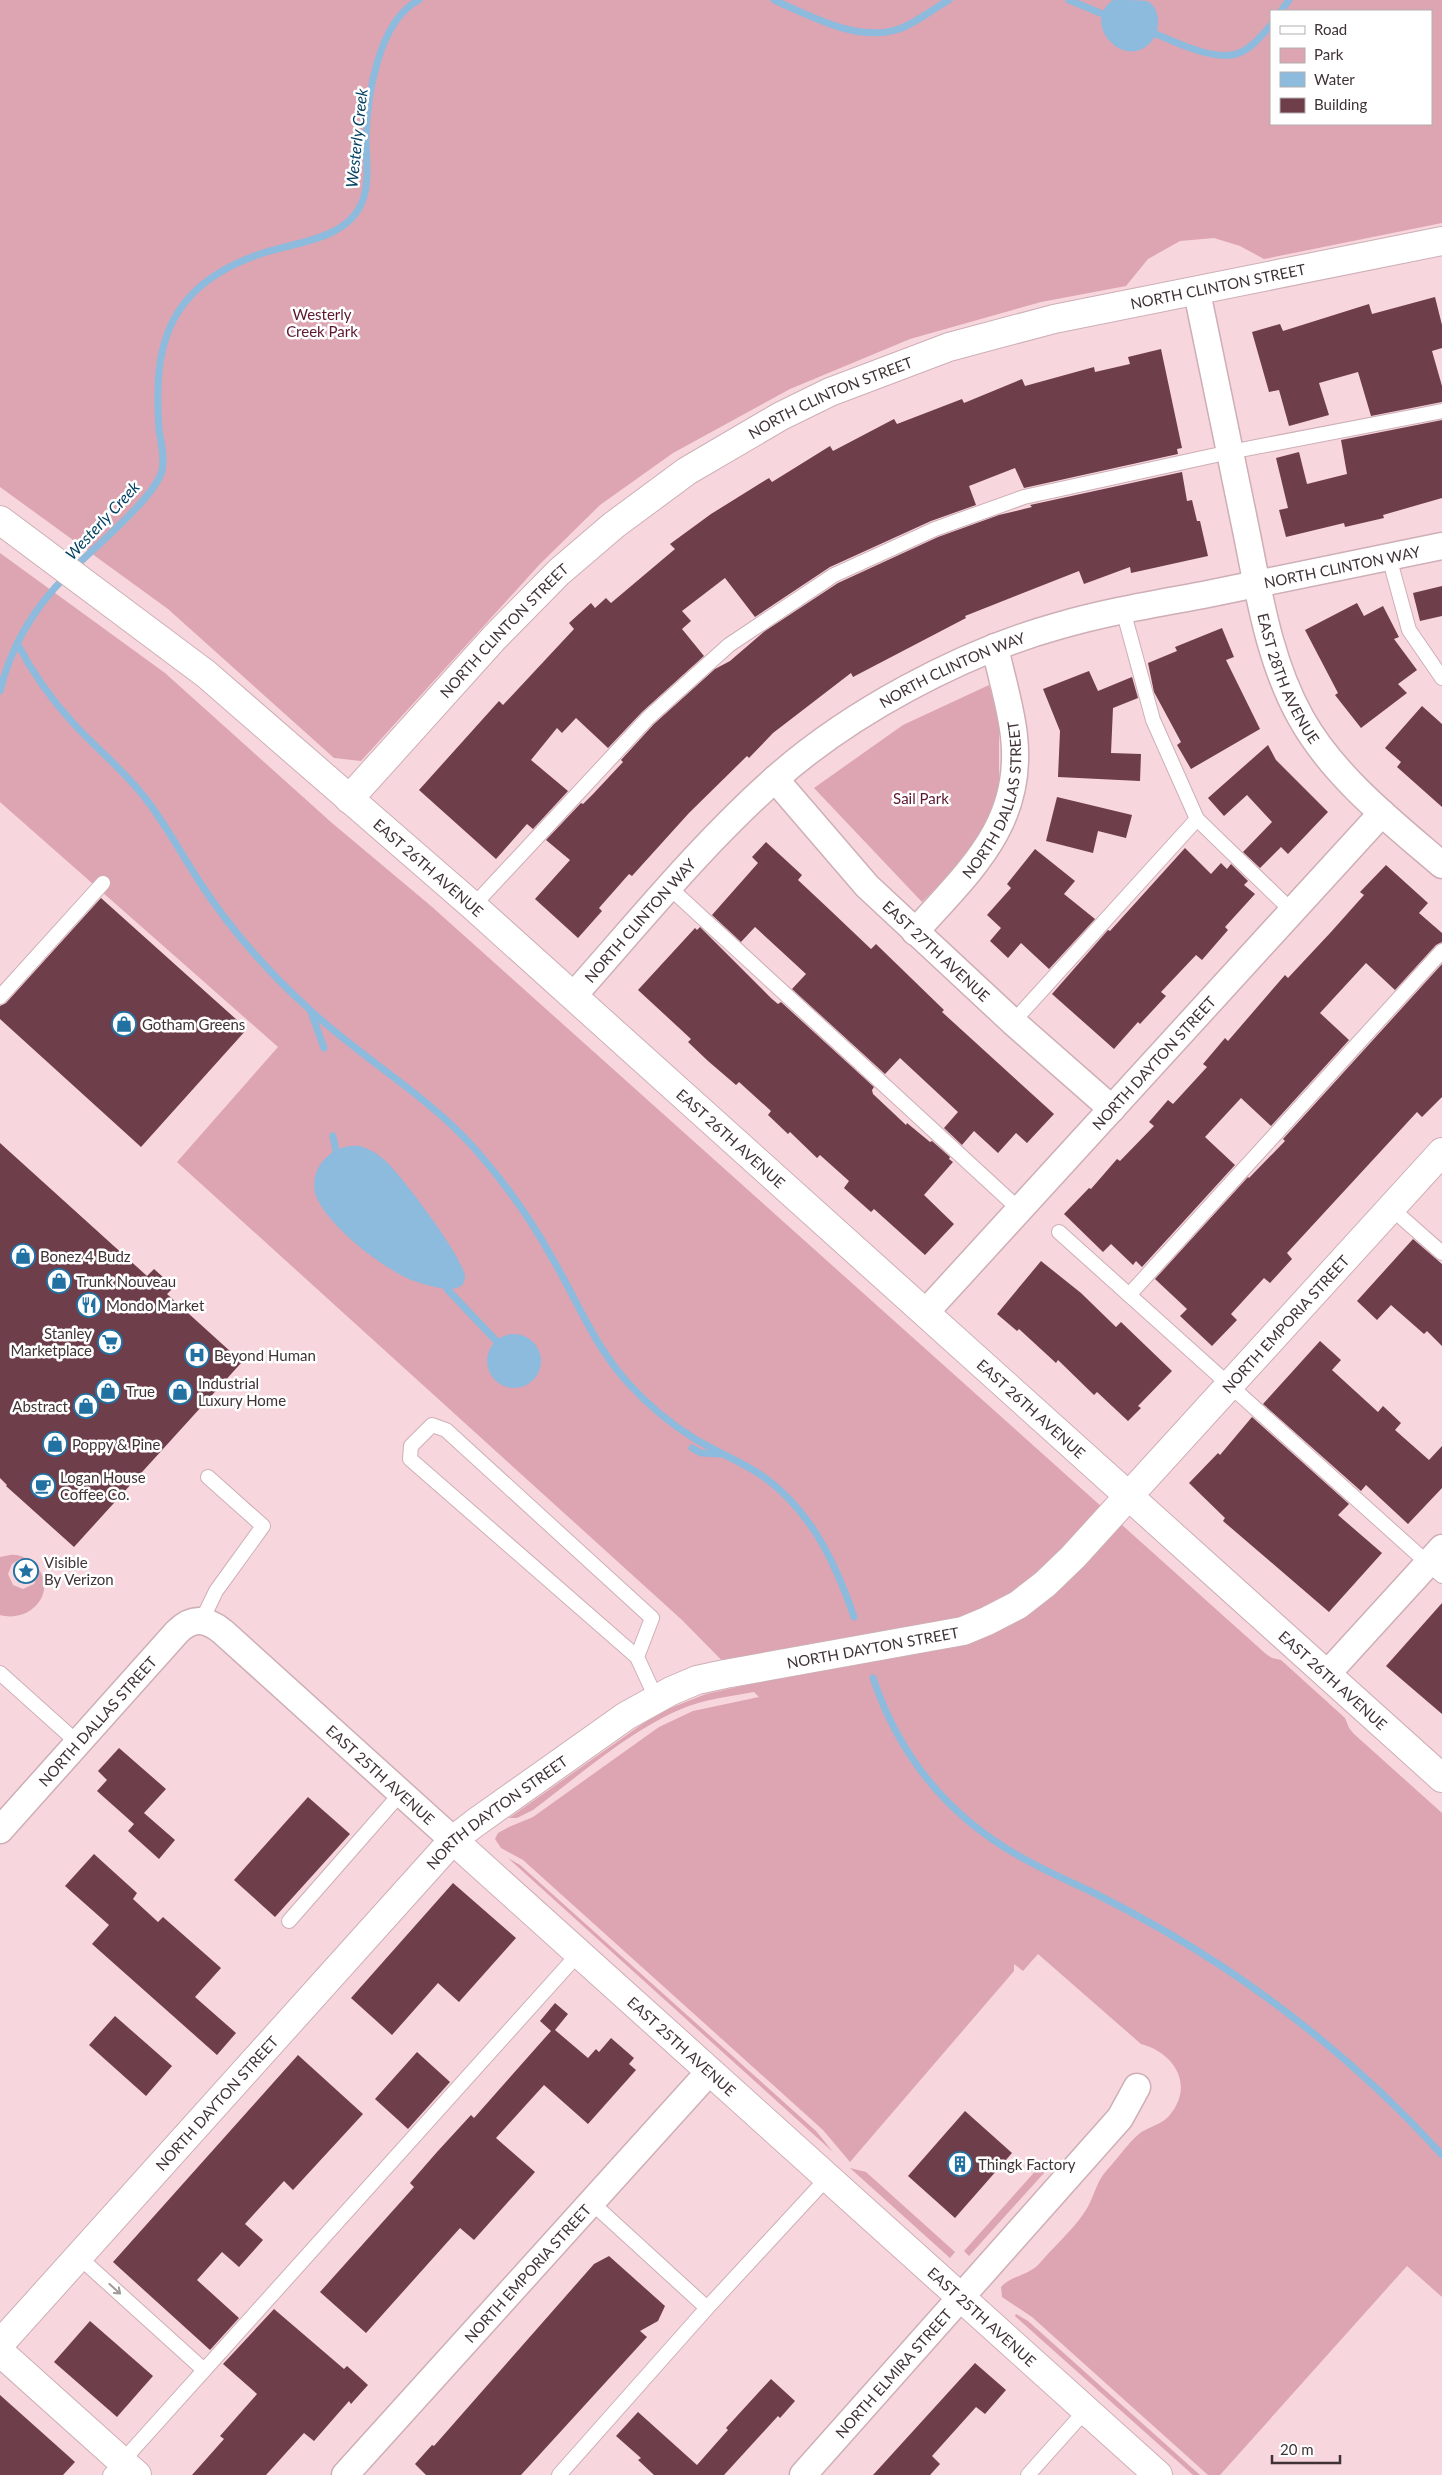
<svg xmlns="http://www.w3.org/2000/svg" width="1442" height="2475" viewBox="0 0 1442 2475" font-family="Lato,sans-serif">
	<rect width="100%" height="100%" fill="#f7d6dd"/>
	<!-- green -->
	<g fill="#dda4b1" fill-rule="evenodd">
		<path d="M0 0H1442V223L1264 259 1240 246 1214 238 1180 241 1148 259 1126 286 1041 302 910 339 790 389 673 453 600 505 539 565 361 761 334 758 168 609 0 487ZM1271 11H1431V124H1271Z"/>
		<path d="M0 553 165 673 332 823 431 906 1266 1654 1272 1658 1281 1660 1345 1718 1349 1728 1354 1734 1442 1813V2297L1407 2266 1220 2475H1208L1032 2317 1002 2297 1001 2287C1011 2276 1029 2275 1039 2264 1053 2247 1072 2231 1084 2213 1094 2199 1095 2183 1107 2170 1118 2158 1128 2143 1140 2133 1150 2126 1161 2125 1169 2116 1195 2086 1175 2053 1141 2044L1038 1954 1023 1971 1014 1964V1971L850 2162 823 2130 523 1860 501 1848 495 1839 498 1833 509 1827 533 1817 659 1727 693 1711 759 1697 754 1692C731 1696 708 1699 686 1707 631 1729 580 1775 533 1810L517 1818H509L658 1713 706 1694 746 1685 682 1620 177 1162 278 1047 0 802Z"/>
		<polygon points="989,685 999,720 999,790 988,824 945,879 922,902 814,788 903,725"/>
		<path d="M10 1555C18 1554 25 1557 31 1562L20 1559 12 1564 8 1574 13 1585 23 1589 34 1584 38 1575 34 1564C60 1588 33 1624 0 1615V1557Z"/>
		<polygon points="508,1858 520,1865 816,2131 833,2152"/>
		<polygon points="1047,2158 1047,2167 1044,2173 969,2256 964,2251"/>
		<polygon points="850,2168 866,2172 955,2252 950,2258"/>
		<polygon points="1016,2314 1028,2321 1200,2475 1193,2475 1015,2316"/>
	</g>
	<!-- water -->
	<g fill="#8cbbde">
		<path d="M1113 0C1122 0 1140 0 1147 1 1162 8 1160 32 1151 42 1124 72 1080 23 1113 0Z"/>
		<path d="M360 1146C374 1150 385 1159 394 1170 408 1185 465 1260 465 1277 465 1300 419 1283 409 1279 380 1266 328 1226 316 1196 312 1184 315 1170 323 1161 333 1149 346 1145 360 1146Z"/>
		<circle cx="514" cy="1361" r="27"/>
	</g>
	<g fill="none" stroke-linecap="round" stroke-linejoin="round">
		<!-- stream -->
		<g stroke="#8cbbde" stroke-width="7">
			<path d="M774 0C810 16 859 43 899 29 916 23 933 9 949 0"/>
			<polyline points="1069,0 1110,17"/>
			<polyline points="1281,11 1289,0"/>
			<path d="M1149 31C1171 40 1215 63 1239 53 1252 48 1261 36 1271 25"/>
			<path d="M74 568C95 547 155 497 162 471 165 458 161 442 159 430 156 386 156 336 187 300 203 281 228 266 252 257 287 242 346 243 362 202 370 184 366 158 366 139 367 97 378 21 419 0"/>
			<path d="M17 643C32 672 51 699 73 723 95 747 121 768 142 794 164 821 180 852 199 881 230 929 268 972 310 1010 363 1059 427 1095 475 1149 504 1182 530 1218 551 1256 577 1300 594 1346 629 1384 648 1405 671 1424 695 1439 715 1451 738 1460 758 1473 809 1507 835 1561 854 1617"/>
			<path d="M0 691C11 646 34 608 66 576"/>
			<polyline points="311,1012 324,1048"/>
			<polyline points="333,1136 336,1151"/>
			<polyline points="447,1289 502,1347"/>
			<polyline points="692,1448 701,1453 721,1454"/>
			<path d="M873 1678C899 1755 948 1816 1019 1856 1043 1870 1069 1881 1094 1893 1138 1915 1182 1940 1223 1967 1304 2021 1377 2083 1442 2155"/>
		</g>
	</g>
	<!-- building -->
	<g fill="#6f3e4b">
		<polygon points="1435,297 1442,325 1442,348 1432,351 1442,386 1442,402 1371,416 1358,372 1319,383 1329,415 1289,426 1279,390 1269,392 1252,332 1280,324 1283,331 1369,304 1372,314"/>
		<polygon points="1161,349 1182,448 1177,449 1178,454 1024,488 1015,468 969,486 976,505 931,521 830,567 755,617 725,578 682,611 691,621 682,629 704,656 642,712 608,748 576,718 562,733 557,728 531,760 568,791 533,829 527,824 496,859 419,790 499,701 503,705 574,629 569,623 591,603 595,608 606,598 611,603 675,549 670,544 711,514 769,478 772,482 830,446 833,451 894,419 897,424 962,399 964,403 1022,379 1025,386 1094,367 1095,372 1130,364 1128,357"/>
		<polygon points="1442,420 1442,498 1383,515 1384,518 1345,527 1344,523 1286,537 1279,510 1288,508 1276,458 1299,452 1307,484 1347,474 1341,440"/>
		<polygon points="1182,472 1187,501 1192,500 1197,521 1200,521 1208,556 1131,573 1130,567 1084,584 1079,571 965,616 966,618 853,677 851,673 773,733 749,758 747,756 689,813 632,876 629,874 599,908 602,911 578,938 535,899 570,860 546,840 581,803 583,804 594,793 623,762 621,760 654,724 715,669 730,661 765,631 838,583 938,537 999,515 1032,507 1030,505"/>
		<polygon points="1442,586 1442,616 1420,621 1413,593"/>
		<polygon points="1357,603 1364,616 1383,606 1399,637 1394,639 1417,670 1398,684 1407,693 1361,728 1335,695 1338,693 1305,630"/>
		<polygon points="1222,628 1234,657 1226,660 1260,729 1191,769 1177,745 1181,742 1154,692 1148,663 1177,651 1175,647"/>
		<polygon points="1089,671 1098,691 1132,677 1138,698 1113,708 1111,753 1141,754 1140,781 1058,777 1060,731 1043,689"/>
		<polygon points="1422,706 1442,724 1442,807 1397,767 1401,762 1385,748"/>
		<polygon points="1268,745 1276,760 1328,812 1288,854 1281,847 1260,868 1243,852 1272,822 1247,795 1224,816 1208,798"/>
		<polygon points="1057,797 1132,815 1126,838 1098,831 1093,853 1046,841"/>
		<polygon points="766,842 802,875 798,880 831,911 871,949 876,944 944,1010 942,1012 1054,1114 1027,1143 1016,1133 998,1153 974,1131 962,1145 944,1128 958,1112 900,1058 885,1074 792,989 806,974 755,927 741,942 712,915 758,863 752,857"/>
		<polygon points="1185,848 1211,874 1221,863 1227,869 1231,864 1248,881 1244,885 1255,894 1225,927 1228,930 1202,960 1196,955 1161,992 1166,996 1140,1024 1138,1022 1114,1049 1052,994 1108,930 1110,931"/>
		<polygon points="1035,849 1075,881 1064,894 1095,919 1049,969 1021,943 1008,958 990,941 1001,928 987,915 1011,888 1007,884"/>
		<polygon points="1386,865 1428,903 1419,913 1442,933 1442,942 1436,945 1395,990 1366,963 1320,1013 1349,1040 1271,1126 1241,1098 1205,1137 1235,1165 1142,1267 1136,1261 1133,1265 1111,1244 1103,1252 1064,1214 1089,1188 1091,1189 1117,1159 1120,1161 1154,1126 1149,1122 1168,1100 1173,1104 1207,1067 1203,1064 1225,1038 1228,1041 1285,975 1288,978 1331,932 1364,895 1360,892"/>
		<polygon points="101,898 247,1029 141,1147 0,1019 0,1006 6,1003"/>
		<polygon points="700,927 772,999 778,1004 781,1002 874,1087 872,1090 873,1094 906,1125 907,1123 930,1142 932,1141 950,1157 949,1159 953,1162 924,1195 954,1224 925,1255 874,1209 871,1212 844,1188 849,1181 820,1155 817,1158 790,1132 788,1134 768,1115 771,1111 739,1082 736,1085 708,1061 688,1042 691,1039 638,990 695,928 697,930"/>
		<polygon points="1442,964 1442,1097 1422,1117 1417,1112 1287,1253 1292,1259 1270,1283 1264,1278 1231,1314 1237,1320 1212,1346 1180,1316 1187,1309 1155,1279 1248,1177 1249,1178 1285,1141 1283,1139"/>
		<polygon points="0,1143 147,1276 154,1269 174,1287 167,1294 242,1362 74,1547 6,1486 7,1485 0,1478"/>
		<polygon points="1413,1239 1442,1264 1442,1346 1427,1331 1424,1334 1391,1305 1377,1320 1357,1301"/>
		<polygon points="1041,1261 1081,1293 1116,1327 1121,1322 1172,1371 1138,1406 1141,1408 1128,1421 1097,1392 1094,1395 1058,1360 1056,1363 1019,1329 1017,1331 997,1314"/>
		<polygon points="1320,1341 1341,1360 1332,1370 1378,1412 1383,1406 1401,1423 1395,1430 1429,1460 1442,1446 1442,1488 1408,1524 1366,1485 1361,1491 1263,1404"/>
		<polygon points="1252,1417 1349,1504 1338,1515 1382,1553 1329,1612 1223,1521 1225,1518 1189,1483 1218,1453 1220,1455"/>
		<polygon points="1442,1603 1442,1714 1386,1666"/>
		<polygon points="119,1748 166,1789 144,1813 175,1840 159,1859 128,1831 134,1824 97,1791 107,1780 98,1771"/>
		<polygon points="308,1797 350,1834 275,1917 234,1880"/>
		<polygon points="94,1854 137,1893 133,1899 158,1922 163,1917 221,1968 195,1997 236,2033 217,2055 92,1944 109,1925 65,1886"/>
		<polygon points="453,1883 516,1938 459,2002 438,1983 392,2035 351,1998"/>
		<polygon points="555,2003 568,2014 555,2030 588,2058 596,2049 599,2052 611,2038 634,2058 629,2064 636,2070 588,2124 544,2085 496,2138 535,2172 474,2240 460,2228 366,2333 320,2292 414,2187 410,2183 437,2152 471,2115 474,2118 551,2031 540,2021"/>
		<polygon points="115,2016 172,2066 146,2096 89,2045"/>
		<polygon points="417,2052 450,2082 408,2129 375,2099"/>
		<polygon points="298,2055 363,2114 293,2190 284,2181 245,2224 263,2240 239,2267 222,2252 197,2280 239,2318 210,2350 113,2262"/>
		<polygon points="965,2111 1012,2153 955,2218 908,2176"/>
		<polygon points="609,2256 665,2306 658,2321 640,2331 647,2337 521,2475 426,2475 415,2464 432,2445 434,2446 594,2264"/>
		<polygon points="274,2309 344,2369 347,2366 368,2385 351,2404 349,2401 314,2441 304,2433 266,2475 192,2475 224,2439 220,2436 257,2394 223,2364"/>
		<polygon points="90,2321 153,2376 117,2417 54,2362"/>
		<polygon points="975,2363 1006,2390 985,2414 976,2407 932,2456 940,2464 930,2475 873,2475"/>
		<polygon points="771,2379 795,2401 780,2418 778,2416 724,2475 654,2475 638,2460 641,2458 616,2436 638,2412 697,2465 728,2430 726,2428"/>
		<polygon points="0,2395 75,2462 63,2475 0,2475"/>
	</g>
	<g fill="none" stroke-linecap="round" stroke-linejoin="round">
		<defs>
			<g id="service">
				<polyline points="1389,557 1409,630 1442,678"/>
				<polyline points="1123,610 1153,720 1197,819 1292,911"/>
				<polyline points="670,888 1020,1210"/>
				<polyline points="473,906 648,718 729,645 834,575 935,529 1024,497 1230,452 1442,411"/>
				<polyline points="0,997 103,883"/>
				<polyline points="1013,1022 1197,819"/>
				<polyline points="1391,1208 1442,1253"/>
				<polyline points="1059,1232 1442,1576"/>
				<polyline points="1129,1295 1442,951"/>
				<polyline points="202,1620 216,1591 263,1526 208,1477"/>
				<polyline points="637,1657 652,1618 446,1430 432,1425 411,1446 410,1459 637,1657 656,1698"/>
				<polyline points="0,1673 78,1743"/>
				<polyline points="289,1921 401,1793"/>
				<polyline points="591,2202 707,2308"/>
				<polyline points="79,2257 204,2370"/>
				<polyline points="110,2475 579,1953"/>
				<polyline points="559,2475 707,2308 828,2177"/>
				<polyline points="1028,2475 1086,2410"/>
			</g>
			<g id="minor">
				<path id="s1" d="M1197 292C1213 371 1229 450 1246 530 1259 594 1269 661 1301 718 1334 777 1392 822 1442 865"/>
				<path id="s2" d="M775 779 867 886 1013 1022 1112 1109"/>
				<path id="s3" d="M915 932C968 872 1024 825 1014 736 1011 707 1001 676 995 647"/>
				<path id="s4" d="M573 996C638 923 701 845 774 780 849 713 961 653 1058 626 1106 612 1155 604 1203 595 1282 579 1362 563 1442 546"/>
				<path id="s5" d="M925 1313 1382 813"/>
				<polyline points="1327,1674 1442,1548"/>
				<path id="s6" d="M0 1830 177 1632C192 1617 206 1618 223 1632L453 1840"/>
				<path id="s7" d="M345 2475 710 2071"/>
				<path id="s8" d="M803 2475 1120 2118 1137 2087"/>
			</g>
			<g id="tertiary">
				<path id="s9" d="M0 520 206 674 473 906 1442 1778"/>
				<path id="s10" d="M349 799 495 637 559 572 614 525 687 471 781 416 830 392 949 347 1054 319 1442 241"/>
				<path id="s11" d="M453 1840 1158 2475"/>
				<path id="s12" d="M0 2344 453 1840 475 1823 626 1716 671 1691 697 1680 725 1674 963 1631 987 1621 1018 1605 1045 1584 1073 1557 1442 1152"/>
				<polyline points="0,2352 137,2475"/>
			</g>
		</defs>
		<!-- service casing -->
		<use href="#service" stroke="#ceafb6" stroke-width="16"/>
		<!-- minor casing -->
		<use href="#minor" stroke="#ceafb6" stroke-width="29"/>
		<!-- tertiary casing -->
		<use href="#tertiary" stroke="#ceafb6" stroke-width="30"/>
		<!-- service -->
		<use href="#service" stroke="#fff" stroke-width="14"/>
		<!-- minor -->
		<use href="#minor" stroke="#fff" stroke-width="26"/>
		<!-- tertiary -->
		<use href="#tertiary" stroke="#fff" stroke-width="28"/>
	</g>
	<!-- one-way arrows -->
	<defs><path id="oneway-shaft" d="M-6 0H5M1.5-3L5.5 0L1.5 3" fill="none" stroke-width="1.6" stroke-linecap="round" stroke-linejoin="round" transform="scale(1.25)"/></defs>
	<use stroke="#a0999a" href="#oneway-shaft" transform="translate(115 2289) rotate(42)"/>
	<!-- icons -->
	<defs>
		<symbol id="shop-ring" viewBox="-11 -11 22 22"><circle r="9.5" fill="#fff" stroke="#2271a3" stroke-width="1.5"/><path d="M-5-2.5h2.3a2.7 3.5 0 0 1 5.4 0H5L5.5 6h-11ZM-1.5-2.5h3a1.5 2.3 0 0 0-3 0Z" fill="#2271a3"/></symbol>
		<symbol id="restaurant-ring" viewBox="-11 -11 22 22"><circle r="9.5" fill="#fff" stroke="#2271a3" stroke-width="1.5"/><path d="M-5-6h1v4h1v-4h1v4h1v-4h1v5L-1.5 .5V6h-2V.5L-5-1ZM5-6V6H3V1.5H1.5Q1.5-4 5-6Z" fill="#2271a3"/></symbol>
		<symbol id="supermarket-ring" viewBox="-11 -11 22 22"><circle r="9.5" fill="#fff" stroke="#2271a3" stroke-width="1.5"/><path d="M-6-5.5h2.5l.6 2H6L4.5 2H-2.5L-4.4-4H-6ZM-1.5 3.2a1.3 1.3 0 1 0 .1 0ZM3 3.2a1.3 1.3 0 1 0 .1 0Z" fill="#2271a3"/></symbol>
		<symbol id="hospital-ring" viewBox="-11 -11 22 22"><circle r="9.5" fill="#fff" stroke="#2271a3" stroke-width="1.5"/><path d="M-5-5h3v3.5h4V-5h3V5h-3V1.5h-4V5h-3Z" fill="#2271a3"/></symbol>
		<symbol id="cafe-ring" viewBox="-11 -11 22 22"><circle r="9.5" fill="#fff" stroke="#2271a3" stroke-width="1.5"/><path d="M-5.5-4.5H6V0H3Q3 3.5 0 3.5H-2.5Q-5.5 3.5-5.5 0ZM3-3.2v2h1.7v-2ZM-6 4.5H4V6H-6Z" fill="#2271a3"/></symbol>
		<symbol id="sight-ring" viewBox="-11 -11 22 22"><circle r="9.5" fill="#fff" stroke="#2271a3" stroke-width="1.5"/><path d="M0-6L1.8-2.2L6-1.7L2.9 1.2L3.7 5.4L0 3.3L-3.7 5.4L-2.9 1.2L-6-1.7L-1.8-2.2Z" fill="#2271a3"/></symbol>
		<symbol id="building-ring" viewBox="-11 -11 22 22"><circle r="9.5" fill="#fff" stroke="#2271a3" stroke-width="1.5"/><path d="M-4-6H4V6H1V3H-1V6H-4ZM-2.5-4.3h1.7v1.8h-1.7ZM.8-4.3h1.7v1.8H.8ZM-2.5-1h1.7V.8h-1.7ZM.8-1h1.7V.8H.8Z" fill="#2271a3"/></symbol>
	</defs>
	<g fill-rule="evenodd">
		<use href="#shop-ring" x="110" y="1010" width="28" height="28"/>
		<use href="#shop-ring" x="9" y="1242" width="28" height="28"/>
		<use href="#shop-ring" x="45" y="1267" width="28" height="28"/>
		<use href="#restaurant-ring" x="75" y="1291" width="28" height="28"/>
		<use href="#supermarket-ring" x="96" y="1328" width="28" height="28"/>
		<use href="#hospital-ring" x="183" y="1341" width="28" height="28"/>
		<use href="#shop-ring" x="94" y="1377" width="28" height="28"/>
		<use href="#shop-ring" x="166" y="1378" width="28" height="28"/>
		<use href="#shop-ring" x="72" y="1392" width="28" height="28"/>
		<use href="#shop-ring" x="41" y="1430" width="28" height="28"/>
		<use href="#cafe-ring" x="29" y="1472" width="28" height="28"/>
		<use href="#sight-ring" x="12" y="1557" width="28" height="28"/>
		<use href="#building-ring" x="946" y="2150" width="28" height="28"/>
	</g>
	<g text-anchor="middle" dominant-baseline="central" stroke-width="5" stroke-linejoin="round" paint-order="stroke">
		<!-- street labels -->
		<g font-size="15" fill="#403336" stroke="#fff">
			<text stroke="none"><textPath href="#s10" startOffset="1039">NORTH CLINTON STREET</textPath></text>
			<text stroke="none"><textPath href="#s10" startOffset="634">NORTH CLINTON STREET</textPath></text>
			<text stroke="none"><textPath href="#s4" startOffset="911">NORTH CLINTON WAY</textPath></text>
			<text stroke="none"><textPath href="#s10" startOffset="229">NORTH CLINTON STREET</textPath></text>
			<text stroke="none"><textPath href="#s4" startOffset="506">NORTH CLINTON WAY</textPath></text>
			<text stroke="none"><textPath href="#s1" startOffset="398">EAST 28TH AVENUE</textPath></text>
			<text stroke="none"><textPath href="#s3" startOffset="159">NORTH DALLAS STREET</textPath></text>
			<text stroke="none"><textPath href="#s9" startOffset="552">EAST 26TH AVENUE</textPath></text>
			<text stroke="none"><textPath href="#s4" startOffset="101">NORTH CLINTON WAY</textPath></text>
			<text stroke="none"><textPath href="#s2" startOffset="236">EAST 27TH AVENUE</textPath></text>
			<text stroke="none"><textPath href="#s5" startOffset="339">NORTH DAYTON STREET</textPath></text>
			<text stroke="none"><textPath href="#s9" startOffset="958">EAST 26TH AVENUE</textPath></text>
			<text stroke="none"><textPath href="#s12" startOffset="1690">NORTH EMPORIA STREET</textPath></text>
			<text stroke="none"><textPath href="#s9" startOffset="1362">EAST 26TH AVENUE</textPath></text>
			<text stroke="none"><textPath href="#s12" startOffset="1149">NORTH DAYTON STREET</textPath></text>
			<text stroke="none"><textPath href="#s9" startOffset="1768">EAST 26TH AVENUE</textPath></text>
			<text stroke="none"><textPath href="#s6" startOffset="146">NORTH DALLAS STREET</textPath></text>
			<text stroke="none"><textPath href="#s6" startOffset="530">EAST 25TH AVENUE</textPath></text>
			<text stroke="none"><textPath href="#s12" startOffset="729">NORTH DAYTON STREET</textPath></text>
			<text stroke="none"><textPath href="#s11" startOffset="308">EAST 25TH AVENUE</textPath></text>
			<text stroke="none"><textPath href="#s12" startOffset="324">NORTH DAYTON STREET</textPath></text>
			<text stroke="none"><textPath href="#s7" startOffset="272">NORTH EMPORIA STREET</textPath></text>
			<text stroke="none"><textPath href="#s11" startOffset="712">EAST 25TH AVENUE</textPath></text>
			<text stroke="none"><textPath href="#s8" startOffset="136">NORTH ELMIRA STREET</textPath></text>
		</g>
		<!-- park labels -->
		<g font-size="15" fill="#5c172f" stroke="#fff">
			<text x="322" y="314">Westerly<tspan x="322" dy="17">Creek Park</tspan></text>
			<text x="921" y="798">Sail Park</text>
		</g>
		<!-- poi labels -->
		<g font-size="15" fill="#403336" stroke="#fff" text-anchor="start">
			<text x="142" y="1024">Gotham Greens</text>
			<text x="40" y="1256">Bonez 4 Budz</text>
			<text x="76" y="1281">Trunk Nouveau</text>
			<text x="106" y="1305">Mondo Market</text>
			<text x="92" y="1333" text-anchor="end">Stanley<tspan x="92" dy="17">Marketplace</tspan></text>
			<text x="214" y="1355">Beyond Human</text>
			<text x="198" y="1383">Industrial<tspan x="198" dy="17">Luxury Home</tspan></text>
			<text x="126" y="1391">True</text>
			<text x="68" y="1406" text-anchor="end">Abstract</text>
			<text x="72" y="1444">Poppy &amp; Pine</text>
			<text x="60" y="1477">Logan House<tspan x="60" dy="17">Coffee Co.</tspan></text>
			<text x="44" y="1562">Visible<tspan x="44" dy="17">By Verizon</tspan></text>
			<text x="978" y="2164">Thingk Factory</text>
		</g>
		<!-- water labels -->
		<g font-size="16" font-style="italic" fill="#034062" stroke="#fff">
			<text transform="translate(356 138) rotate(-84)">Westerly Creek</text>
			<text transform="translate(102 520) rotate(-47)">Westerly Creek</text>
		</g>
	</g>
	<!-- legend -->
	<rect x="1270" y="10" width="162" height="115" fill="#ffffff" stroke="#b3adaf"/>
	<rect x="1280" y="26" width="25" height="8" fill="#ffffff" stroke="#b3adaf"/>
	<text x="1314" y="35" font-size="15" fill="#403336">Road</text>
	<rect x="1280" y="48" width="25" height="15" fill="#dda4b1" stroke="#b3adaf"/>
	<text x="1314" y="60" font-size="15" fill="#403336">Park</text>
	<rect x="1280" y="72" width="25" height="15" fill="#8cbbde" stroke="#b3adaf"/>
	<text x="1314" y="85" font-size="15" fill="#403336">Water</text>
	<rect x="1280" y="98" width="25" height="15" fill="#6f3e4b" stroke="#b3adaf"/>
	<text x="1314" y="110" font-size="15" fill="#403336">Building</text>
	<!-- scale -->
	<path d="M1272 2455v8h68v-8" fill="none" stroke="#403336" stroke-width="2.5"/>
	<text x="1280" y="2455" font-size="15" fill="#403336" stroke="#ffffff" stroke-width="4" paint-order="stroke">20 m</text>
</svg>
